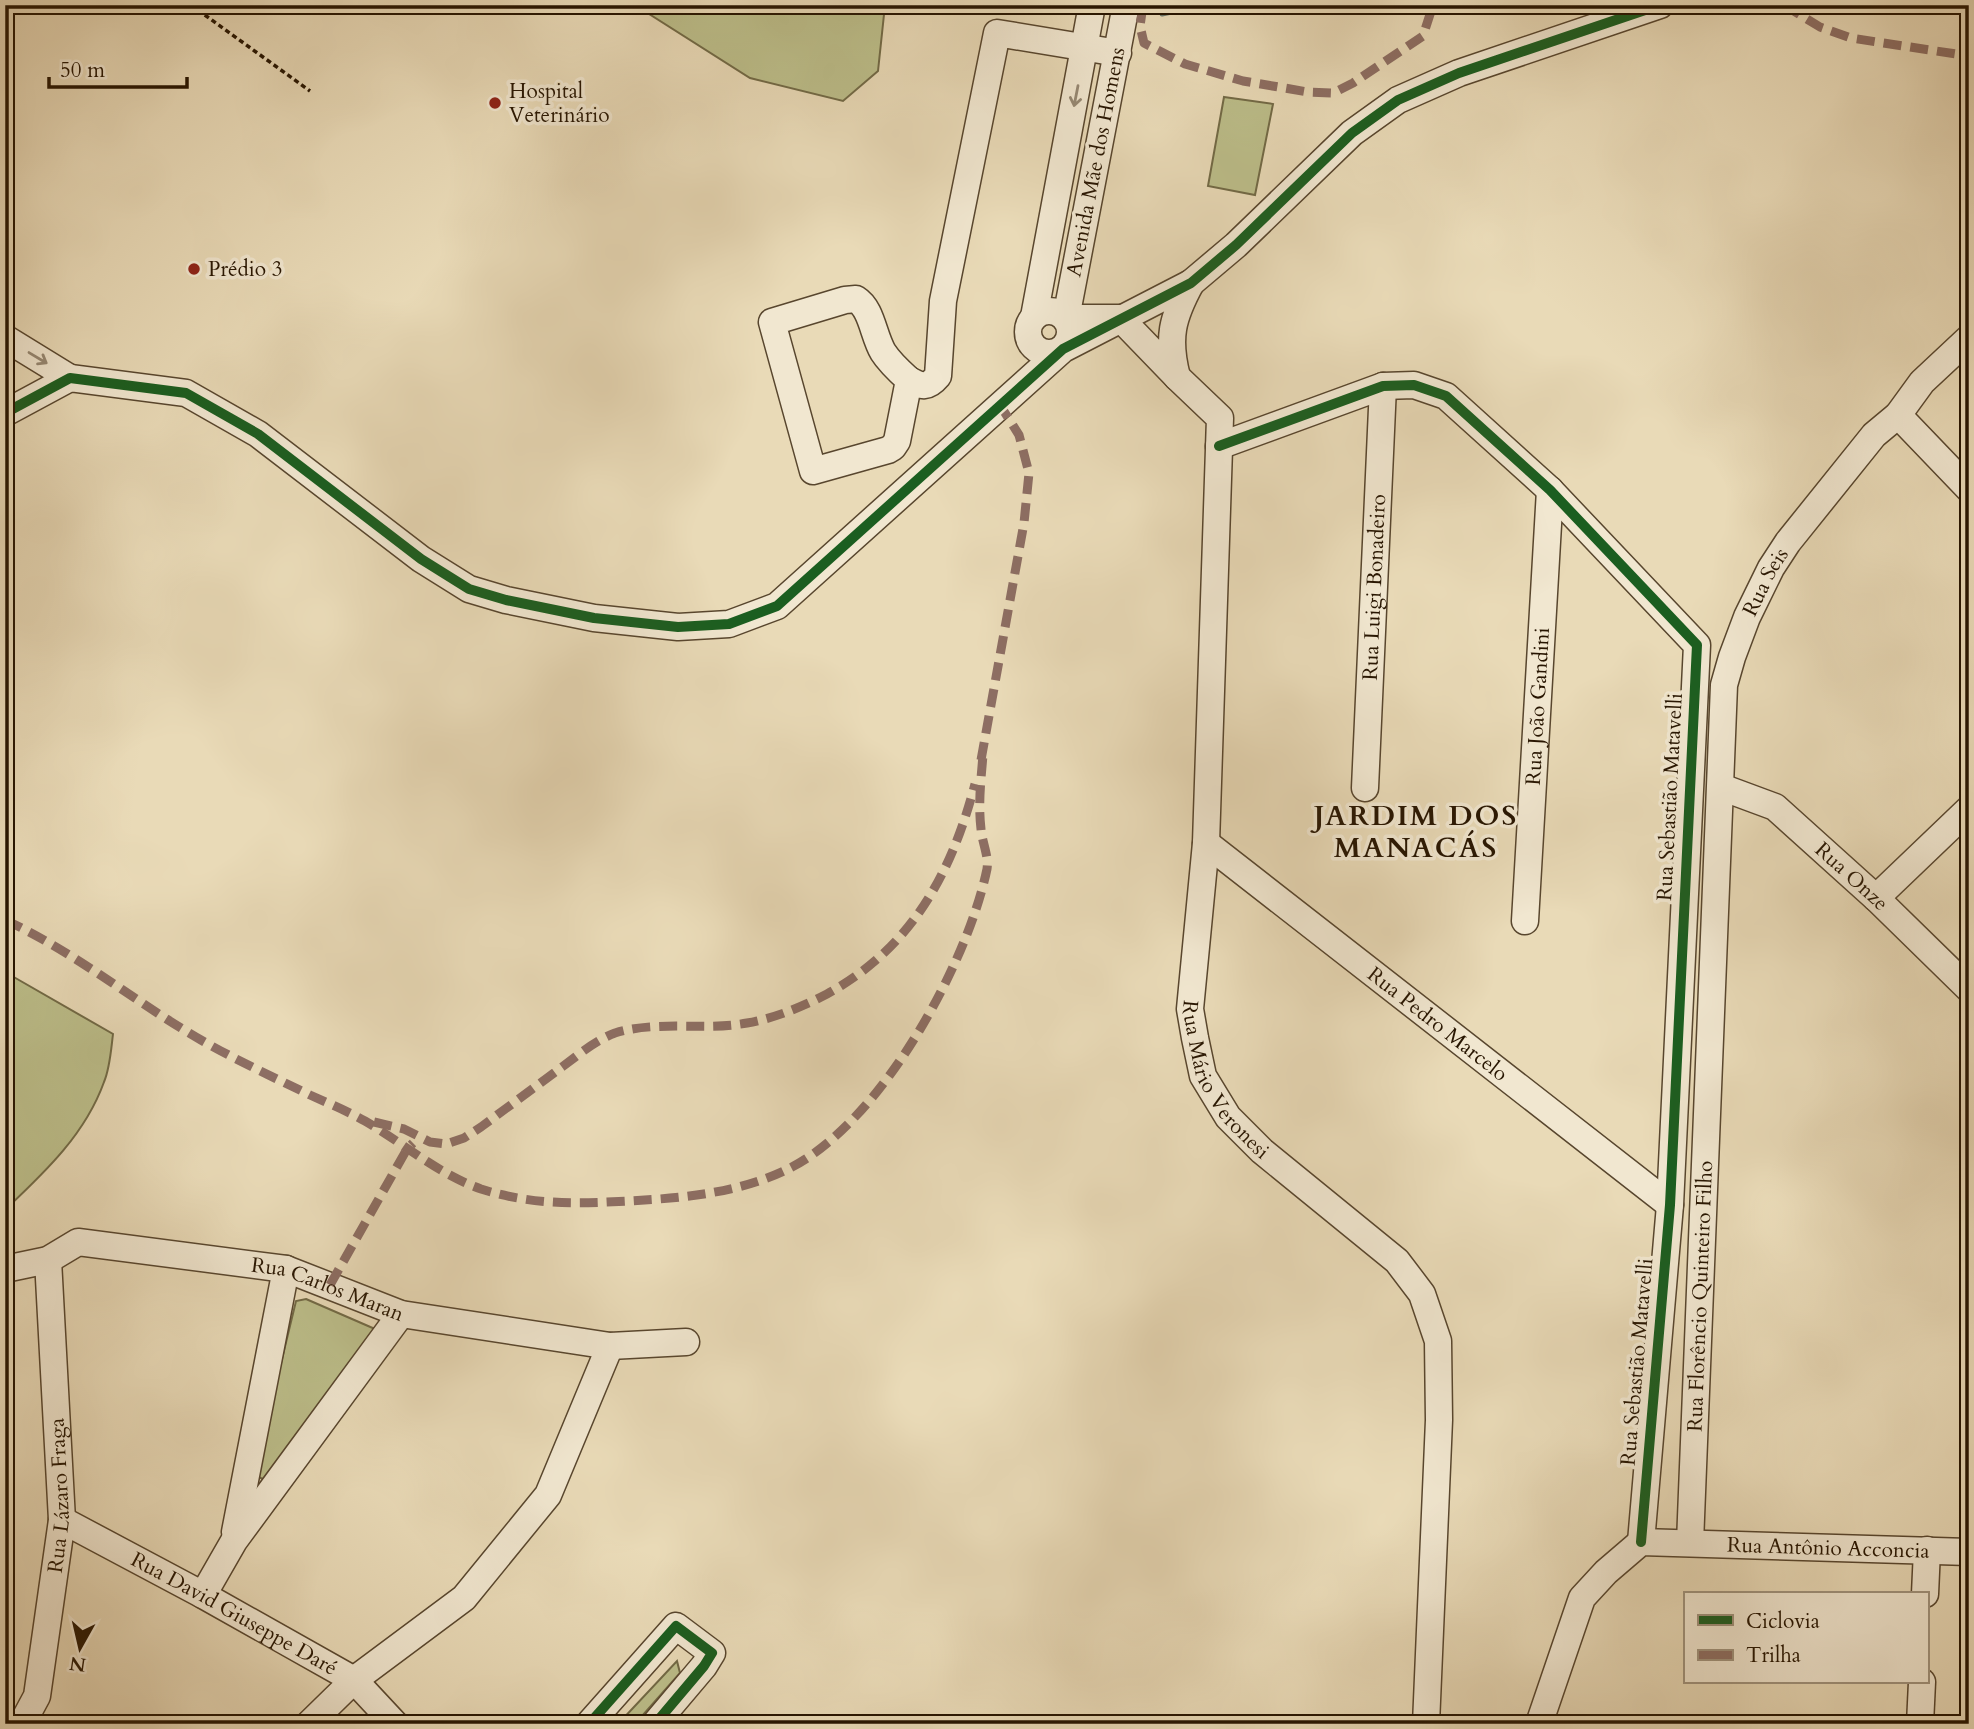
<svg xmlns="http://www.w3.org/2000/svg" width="1974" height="1729" viewBox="0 0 1974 1729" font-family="Cardo,serif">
	<rect width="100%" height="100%" fill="#e9dab7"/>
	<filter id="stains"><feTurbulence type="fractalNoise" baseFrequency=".00286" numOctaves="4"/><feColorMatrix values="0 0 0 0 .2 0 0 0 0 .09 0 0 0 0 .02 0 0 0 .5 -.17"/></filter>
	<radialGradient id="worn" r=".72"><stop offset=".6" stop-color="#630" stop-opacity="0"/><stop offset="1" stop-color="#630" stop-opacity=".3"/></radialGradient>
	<!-- green -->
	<g fill="#bcbe8a" stroke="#726a46" stroke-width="2">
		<polygon points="635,5 885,5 878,71 843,101 750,78"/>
		<polygon points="1224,97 1273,104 1255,195 1208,186"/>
		<path d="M5 972 113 1034C111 1050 110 1068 104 1082 85 1135 44 1173 5 1210Z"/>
		<polygon points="306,1299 375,1329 265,1480 254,1475 296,1301"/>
		<polygon points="677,1661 680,1673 635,1724 618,1724"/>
	</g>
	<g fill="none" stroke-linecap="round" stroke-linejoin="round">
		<!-- stream -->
		<polyline stroke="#6b786c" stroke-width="5" points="1162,14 1205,5"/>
		<defs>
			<g id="minor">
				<path d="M1126 5 1066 318H1120L1177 377C1167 338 1172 318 1191 283"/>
				<path d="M856 299C872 309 873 335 883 352 890 363 899 371 909 380L897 441 893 447 888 450 813 471 772 322 845 300Z"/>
				<circle cx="1049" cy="332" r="21"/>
				<polyline points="1034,317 1092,5"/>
				<polyline points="5,338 70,378"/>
				<path id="s1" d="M1177 377 1220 418 1206 843 1190 1009 1195 1038 1203 1076 1228 1117 1262 1151 1397 1261 1422 1294 1438 1341 1439 1420 1426 1724"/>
				<path d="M909 380C922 387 928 388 938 376L943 301 997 33 1118 53"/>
				<polyline points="5,413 70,378 186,393 258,434 421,559 469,589 506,600 594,618 678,627 729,624 777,606 1063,349 1191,283 1236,245 1352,133 1398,100 1459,73 1660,5"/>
				<polyline points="1898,415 1969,489"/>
				<polyline points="1219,446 1383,386 1414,385 1446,396 1550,490 1697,645 1670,1205 1641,1542"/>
				<path id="s2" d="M1721 787 1775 807 1876 898 1969 989"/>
				<path id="s3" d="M1365 788 1383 386"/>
				<path id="s4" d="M1206 843 1670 1205"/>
				<polyline points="1876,898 1969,809"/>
				<path id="s5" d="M1525 921 1550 490"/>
				<path id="s6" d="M5 1269 48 1260 78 1242 286 1269 401 1314 610 1346 686 1342"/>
				<path id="s7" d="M62 1520 203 1595 354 1680 395 1724"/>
				<polyline points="235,1532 286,1269"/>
				<path id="s8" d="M1690 1543 1724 685 1732 657 1747 617 1771 568 1788 542 1874 435 1898 415 1922 382 1969 338"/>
				<polyline points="1925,1594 1927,1550"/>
				<polyline points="203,1595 234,1541 401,1314"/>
				<path id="s9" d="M22 1724 37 1696 62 1520 48 1260"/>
				<polyline points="309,1724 354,1680 464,1598 548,1495 610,1346"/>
				<polyline points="589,1724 676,1626 712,1653 704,1666 655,1724"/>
				<path id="s10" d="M1539 1724 1582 1598 1606 1572 1641 1542 1969 1552"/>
				<polyline points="1920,1724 1922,1682"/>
			</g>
		</defs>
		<!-- minor casing -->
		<use href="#minor" stroke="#58462e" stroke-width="29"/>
		<!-- path -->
		<polyline stroke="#271501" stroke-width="3.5" stroke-dasharray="5 3.5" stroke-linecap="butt" points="191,5 310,91"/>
		<!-- minor -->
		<use href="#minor" stroke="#f1e7d0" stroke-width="26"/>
		<!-- quiet -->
		<g stroke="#8d6e63" stroke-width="9" stroke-dasharray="18 9" stroke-linecap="butt">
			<polyline points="1143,5 1140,26 1144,43 1185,64 1243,81 1308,92 1333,93 1353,83 1423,36 1433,5"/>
			<polyline points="1784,5 1820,27 1851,38 1969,56"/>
			<polyline points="981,760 1024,523 1029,473 1019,435 1000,405"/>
			<path d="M5 920C75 952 135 1002 201 1040 236 1060 273 1077 310 1095 328 1103 347 1111 365 1121 403 1143 438 1174 481 1189 531 1205 576 1204 628 1201 683 1198 742 1193 792 1167 882 1120 967 965 987 869 989 856 982 842 981 829 978 804 981 779 983 755"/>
			<path d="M374 1122 404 1129 430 1142 446 1144 464 1138 481 1127C508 1107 535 1087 562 1067 578 1055 596 1040 615 1033 658 1020 704 1031 747 1023 775 1018 802 1007 827 994 911 948 951 875 975 784"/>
			<polyline points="330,1285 407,1149 413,1143"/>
		</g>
		<defs>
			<g id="cycleway">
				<polyline points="5,413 70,378 186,393 258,434 421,559 469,589 506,600 594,618 678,627 729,624 777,606 1063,349 1191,283 1236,245 1352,133 1398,100 1459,73 1660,5"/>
				<polyline points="1219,446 1383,386 1414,385 1446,396 1550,490 1697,645 1670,1205 1641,1542"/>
				<polyline points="589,1724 676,1626 712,1653 704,1666 655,1724"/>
			</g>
		</defs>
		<!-- cycleway casing -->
		<use href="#cycleway" stroke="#f1e7d0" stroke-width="15"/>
		<!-- cycleway -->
		<use href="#cycleway" stroke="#1b5e20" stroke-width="10"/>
	</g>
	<!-- one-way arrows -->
	<defs><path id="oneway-shaft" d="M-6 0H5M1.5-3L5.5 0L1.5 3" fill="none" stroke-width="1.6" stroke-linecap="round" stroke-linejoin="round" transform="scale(1.75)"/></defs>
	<g stroke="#968873">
		<use href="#oneway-shaft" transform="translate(1076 96) rotate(101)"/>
		<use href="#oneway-shaft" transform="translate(38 358) rotate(31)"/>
	</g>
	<!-- markers -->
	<g fill="#8f2418" stroke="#f1e7d0" stroke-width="2.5">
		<circle cx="495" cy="103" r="7"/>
		<circle cx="194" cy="269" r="7"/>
	</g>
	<g text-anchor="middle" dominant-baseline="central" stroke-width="7" stroke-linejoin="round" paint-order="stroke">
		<!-- poi labels -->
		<g font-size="21" fill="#271501" stroke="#f1e7d0" text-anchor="start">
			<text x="509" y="91">Hospital<tspan x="509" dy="24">Veterinário</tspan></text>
			<text x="208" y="269">Prédio 3</text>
		</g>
		<!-- street labels -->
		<g font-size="21" fill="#271501" stroke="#f1e7d0">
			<text transform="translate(1096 162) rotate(-79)">Avenida Mãe dos Homens</text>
			<text stroke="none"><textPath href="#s8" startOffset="970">Rua Seis</textPath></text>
			<text stroke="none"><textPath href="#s3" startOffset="201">Rua Luigi Bonadeiro</textPath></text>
			<text stroke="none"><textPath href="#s5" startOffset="215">Rua João Gandini</textPath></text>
			<text transform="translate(1670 797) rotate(-87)">Rua Sebastião Matavelli</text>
			<text stroke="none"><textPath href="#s2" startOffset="161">Rua Onze</textPath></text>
			<text stroke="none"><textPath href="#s4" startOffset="294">Rua Pedro Marcelo</textPath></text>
			<text stroke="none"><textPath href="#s1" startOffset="732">Rua Mário Veronesi</textPath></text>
			<text stroke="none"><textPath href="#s6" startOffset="334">Rua Carlos Maran</textPath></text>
			<text stroke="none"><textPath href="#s8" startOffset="247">Rua Florêncio Quinteiro Filho</textPath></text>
			<text transform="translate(1637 1362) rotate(-85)">Rua Sebastião Matavelli</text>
			<text stroke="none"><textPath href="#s9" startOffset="234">Rua Lázaro Fraga</textPath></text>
			<text stroke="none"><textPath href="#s10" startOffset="402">Rua Antônio Acconcia</textPath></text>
			<text stroke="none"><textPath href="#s7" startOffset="196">Rua David Giuseppe Daré</textPath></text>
		</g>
		<!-- district labels -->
		<g font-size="28" font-weight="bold" letter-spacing="2" fill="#271501" stroke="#f1e7d0">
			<text x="1416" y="816">JARDIM DOS<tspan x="1416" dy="32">MANACÁS</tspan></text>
		</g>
	</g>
	<!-- margin -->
	<rect width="1974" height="1729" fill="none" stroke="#e9dab7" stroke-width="28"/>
	<rect x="7" y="7" width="1960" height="1715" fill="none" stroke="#271501" stroke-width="3.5"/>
	<rect x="14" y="14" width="1946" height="1701" fill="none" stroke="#271501" stroke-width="2"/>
	<!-- legend -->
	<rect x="1684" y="1592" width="245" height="91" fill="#f1e7d0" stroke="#a0937d" stroke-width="2"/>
	<rect x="1698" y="1615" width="35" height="10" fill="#1b5e20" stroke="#a0937d" stroke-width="2"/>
	<text x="1746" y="1628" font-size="21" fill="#271501">Ciclovia</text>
	<rect x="1698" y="1650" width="35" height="10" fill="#8d6e63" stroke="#a0937d" stroke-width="2"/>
	<text x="1746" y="1662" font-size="21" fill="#271501">Trilha</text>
	<!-- north arrow -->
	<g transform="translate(80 1648) rotate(188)" stroke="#f1e7d0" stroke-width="5" paint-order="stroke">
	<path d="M0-5L12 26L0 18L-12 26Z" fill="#271501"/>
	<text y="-10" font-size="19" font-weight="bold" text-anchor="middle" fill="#271501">N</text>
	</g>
	<!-- scale -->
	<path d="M49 77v10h138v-10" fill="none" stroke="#271501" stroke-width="3.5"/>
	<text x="60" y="77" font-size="21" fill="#271501" stroke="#f1e7d0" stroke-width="5" paint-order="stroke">50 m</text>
	<rect width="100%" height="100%" filter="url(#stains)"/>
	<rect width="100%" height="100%" fill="url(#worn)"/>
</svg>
